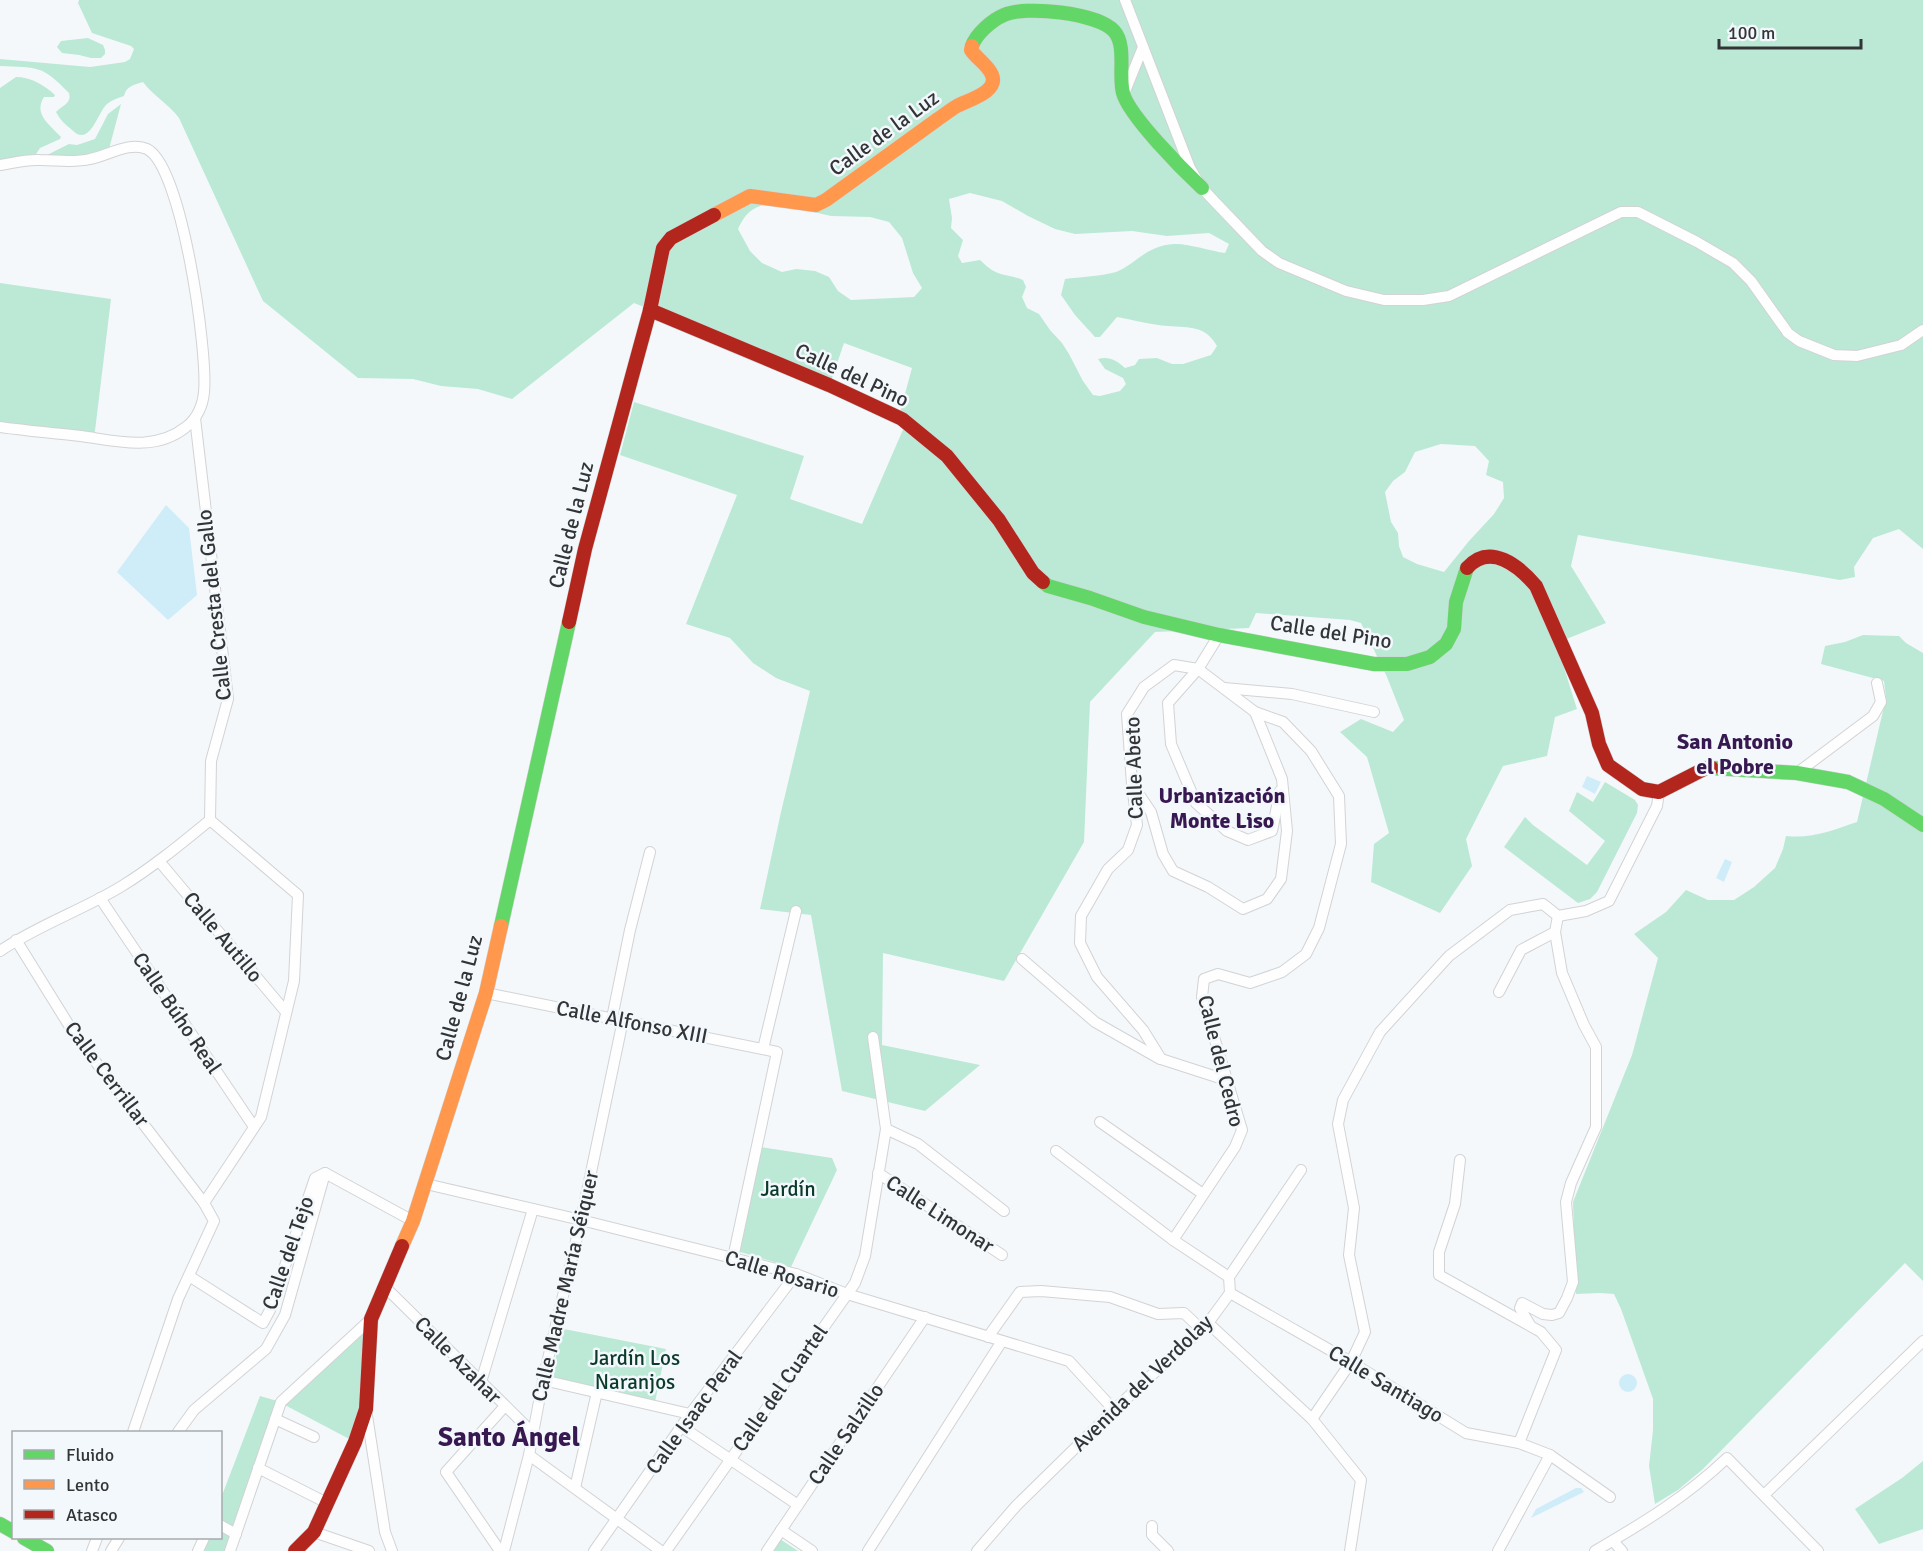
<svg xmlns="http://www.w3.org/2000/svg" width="1923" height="1551" viewBox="0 0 1923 1551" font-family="Signika,sans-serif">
	<rect width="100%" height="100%" fill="#f5f8fa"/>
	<!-- green -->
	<g fill="#bbe9d6" fill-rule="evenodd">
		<path d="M79 0H1923V549L1899 529 1873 538 1854 567 1855 577 1840 580 1578 535 1571 566 1606 623 1564 640 1560 655 1577 709 1555 717 1547 756 1503 766 1466 839 1472 866 1440 913 1371 882 1374 844 1389 833 1367 757 1340 732 1361 719 1393 732 1404 720 1387 677 1361 623 1350 620 1256 613 1249 628 1155 632 1090 702 1084 842 1004 981 883 953 882 1045 980 1065 925 1111 842 1091 811 915 760 909 781 812 810 691 776 678 753 663 730 638 686 624 737 495 620 455 634 402 804 456 790 499 862 524 905 425 900 412 912 368 844 343 831 381 634 303 512 399 478 389 441 386 413 379 358 378 263 301 179 118C169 104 153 96 143 82 134 85 126 86 124 96 118 98 112 100 107 104 97 113 90 148 72 130 66 125 60 120 56 112 62 105 72 104 69 93 41 64 37 68 0 66V59L90 67 125 62 130 59 134 49 131 46 92 33 78 3ZM970 193 1002 201 1028 216 1055 229 1075 234 1132 231 1167 236 1209 233 1229 244 1225 253C1211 251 1187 243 1174 244 1147 245 1136 264 1116 272 1103 276 1079 277 1065 279L1061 295 1075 315 1095 337H1100L1117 317C1134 320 1151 325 1168 326 1190 328 1205 325 1217 346L1211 355 1183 364H1172L1157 358 1139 359 1135 365 1125 368C1116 360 1109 356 1098 359L1105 369 1123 378 1126 384 1120 391 1100 396 1093 395 1083 381 1069 354 1062 343 1050 330 1039 314 1027 308 1022 297 1026 287 1023 280C1002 272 998 278 980 260L962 263 958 256 963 240 951 228 952 218 949 199ZM774 203 831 216 870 217 889 222 902 238 913 273 922 288 914 297 851 300 838 291 829 277 815 271 796 269 782 272 762 263 750 251 738 229C747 210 754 206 774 203ZM1441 444 1475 446 1489 461 1486 475 1503 482 1504 498 1494 514 1469 541 1444 572 1417 564 1403 557 1399 546 1398 533 1391 522 1385 492 1393 481 1405 472 1415 452Z"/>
		<polygon points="88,38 103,45 105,50 105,54 101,58 91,58 79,55 62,53 57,47 61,41"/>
		<path d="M16 77C31 77 44 85 55 95L54 97H44C33 114 50 125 61 137L60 139 40 148 36 154 0 162V88Z"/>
		<polygon points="121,104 109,149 84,158 47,155 69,144 77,145 95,139 108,114"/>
		<polygon points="0,283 111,299 94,439 0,427"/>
		<path d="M1863 635 1899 636 1906 643 1923 653V1281L1905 1263 1703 1469 1678 1490 1655 1504 1649 1466 1653 1430V1399L1621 1309 1614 1294 1600 1293 1576 1294 1573 1202 1632 1055 1658 958 1634 934 1666 912 1686 890 1708 900H1734L1754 887 1775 868 1783 849 1786 836C1812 839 1833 830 1857 822L1886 698 1884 681 1821 664 1825 646 1845 642Z"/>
		<polygon points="1605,782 1635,800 1638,805 1637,813 1597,892 1590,899 1578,903 1504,847 1525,817 1533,825 1587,865 1605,841 1569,811 1577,792 1593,802"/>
		<polygon points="760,1147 832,1158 837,1170 791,1267 737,1251"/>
		<polygon points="371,1319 355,1442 281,1403 230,1551 198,1551 204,1538 220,1538 221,1498 260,1396 281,1402"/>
		<polygon points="564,1329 666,1349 655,1402 550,1377"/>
		<polygon points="1923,1461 1923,1529 1879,1544 1855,1509 1902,1478"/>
		<polygon points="780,1539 798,1551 767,1551"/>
	</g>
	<!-- water -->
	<g fill="#cfecf9">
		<polygon points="166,505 189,528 197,595 168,620 117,572"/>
		<polygon points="1587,776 1601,782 1595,794 1582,787"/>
		<polygon points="1725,859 1732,862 1724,882 1716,878"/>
		<circle cx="1628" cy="1383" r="9"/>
		<polygon points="1576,1488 1581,1488 1584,1492 1531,1518 1536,1509"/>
	</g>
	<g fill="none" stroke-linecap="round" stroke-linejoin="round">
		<defs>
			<g id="street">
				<polyline points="1125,0 1190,168 1202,188 1216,203 1262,251 1279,263 1346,291 1384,300 1423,300 1449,296 1621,212 1638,212 1697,242 1733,263 1751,281 1788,333 1799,341 1834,355 1857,356 1901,345 1923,330"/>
				<polyline points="1124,94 1143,47"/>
				<path d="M0 165C13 163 27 159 40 160 57 160 74 163 90 159 107 156 130 141 147 149 182 166 208 352 204 392 203 405 197 419 186 427 155 452 117 441 81 436 54 433 27 431 0 427"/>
				<polyline points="195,418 228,699 211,761 210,820"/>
				<polyline points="1219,635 1198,669 1168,703 1171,744 1196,803 1227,831 1248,840 1272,831 1280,791"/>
				<polyline points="1224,688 1292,694 1374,712"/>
				<polyline points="1797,773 1873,716 1881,702 1877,683"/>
				<polyline points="1134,787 1151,812 1163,854 1173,871 1208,887 1243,909 1267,899 1281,879 1287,831 1282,779 1255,712"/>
				<polyline points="159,861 286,1012"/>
				<polyline points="100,898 254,1127"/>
				<polyline points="16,940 75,1035 204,1203"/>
				<path d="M0 951C38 925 83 910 122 886 153 867 182 843 210 820"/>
				<polyline points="1022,959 1095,1022 1160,1059"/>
				<polyline points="1499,992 1521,950 1555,932"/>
				<polyline points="486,993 777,1052 733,1258"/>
				<polyline points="612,1018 630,930 650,852"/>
				<polyline points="763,1049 796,911"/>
				<polyline points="1100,1122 1203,1194"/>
				<polyline points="886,1129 918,1144 1004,1211"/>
				<polyline points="1056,1151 1173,1240 1229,1277"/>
				<polyline points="1460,1160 1455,1204 1439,1252 1439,1275 1541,1332 1556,1350 1519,1443"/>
				<polyline points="878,1173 1002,1255"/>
				<polyline points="426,1184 581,1220 796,1274 847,1294 1069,1361 1114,1410"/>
				<polyline points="1173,1240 1235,1147 1242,1130 1202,997 1204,979 1218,974 1250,983 1282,972 1306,954 1319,928 1341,844 1339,796 1311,751 1283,722 1255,712 1198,669 1174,665 1144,687 1127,714 1132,784 1137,825 1128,850 1108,869 1081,916 1080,943 1097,977 1143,1030 1161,1059 1226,1080"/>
				<polyline points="189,1276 263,1323 270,1310 315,1178 325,1173"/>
				<polyline points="385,1287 532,1432"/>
				<polyline points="1230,1293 1351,1362 1466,1433 1519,1443 1550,1455 1610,1497"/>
				<polyline points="1208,1323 1312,1419 1361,1480 1350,1551"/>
				<polyline points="1530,1325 1520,1308 1522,1303 1543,1314 1552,1315 1559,1313 1567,1298 1573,1282 1566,1202 1571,1183 1596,1127 1596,1047 1584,1025 1562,973 1555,932 1558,916"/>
				<polyline points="988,1337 1020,1292 1041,1291 1110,1297 1158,1314 1184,1313 1201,1329"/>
				<polyline points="543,1380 690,1414"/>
				<polyline points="481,1382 533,1209"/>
				<polyline points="366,1409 385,1532 392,1551"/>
				<polyline points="275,1419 314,1437"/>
				<polyline points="1312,1419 1351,1362 1365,1332 1349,1255 1354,1208 1338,1124 1343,1100 1380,1032 1449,956 1510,910 1543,904 1558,916 1586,911 1609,901 1657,806 1659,792"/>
				<polyline points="682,1427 798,1505"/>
				<polyline points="133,1432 178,1299 214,1221 204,1203 261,1117 294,981 298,895 210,820"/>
				<polyline points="178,1432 194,1410 266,1349 285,1315 325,1173 413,1221"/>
				<polyline points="529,1455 661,1551"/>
				<polyline points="258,1468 327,1503"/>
				<polyline points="575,1488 597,1392"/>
				<polyline points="1764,1495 1923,1341"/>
				<polyline points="220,1525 236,1534"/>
				<polyline points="1152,1526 1152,1535 1168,1551"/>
				<polyline points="781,1530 812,1551"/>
				<polyline points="314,1532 369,1551"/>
				<polyline points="1613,1541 1622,1551"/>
				<polyline points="92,1551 97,1538"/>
				<polyline points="111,1551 119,1538"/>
				<polyline points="198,1551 204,1538"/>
				<polyline points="230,1551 281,1402 371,1319"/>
				<polyline points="500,1551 446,1472 505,1406"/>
				<polyline points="504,1551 529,1455 543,1380 581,1220 623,1020"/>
				<polyline points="594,1551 690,1414 796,1274"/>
				<polyline points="666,1551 855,1283 865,1256 886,1129 873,1037"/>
				<polyline points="767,1551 925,1317"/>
				<polyline points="868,1551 1002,1341"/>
				<polyline points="977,1551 1016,1506 1114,1410 1208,1323 1230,1293 1229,1277 1301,1170"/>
				<polyline points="1498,1551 1550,1455"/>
				<path d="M1595 1551C1643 1523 1686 1497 1727 1458L1818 1551"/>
			</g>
			<g id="fast">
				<path d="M972 46C976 34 992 20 1004 15 1025 5 1098 13 1114 31 1127 45 1118 76 1123 93 1129 116 1184 171 1202 188"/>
				<polyline points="1043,582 1048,586 1090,598 1144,617 1219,635 1374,664 1407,664 1430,657 1446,644 1454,629 1456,602 1467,568"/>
				<polyline points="1712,768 1797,773 1848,782 1884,799 1923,825"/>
				<polyline points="501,926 569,622"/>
				<polyline points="0,1524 14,1532"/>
				<polyline points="24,1538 47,1551"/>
			</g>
			<g id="slow">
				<path d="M714 215 750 196 816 205 826 200 938 119C944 115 950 110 957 106 968 100 999 92 992 75 988 65 977 59 971 50L972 46"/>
				<polyline points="402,1246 413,1221 486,993 501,926"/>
			</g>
			<g id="jam">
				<polyline points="650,310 829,385 902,419 947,456 999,520 1033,573 1043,582"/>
				<path d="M1467 568C1490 542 1519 566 1536 586L1592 713 1599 744 1608 765 1642 789 1659 792 1706 768H1712"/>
				<polyline points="569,622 585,549 650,310 663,248 671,238 714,215"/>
				<polyline points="295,1551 314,1532 355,1442 366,1409 371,1319 402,1246"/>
			</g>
		</defs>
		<!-- street casing -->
		<use href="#street" stroke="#d1d3d5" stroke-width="12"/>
		<!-- fast casing -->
		<use href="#fast" stroke="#d1d3d5" stroke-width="15"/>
		<!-- slow casing -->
		<use href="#slow" stroke="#d1d3d5" stroke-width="15"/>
		<!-- jam casing -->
		<use href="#jam" stroke="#d1d3d5" stroke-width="15"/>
		<!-- street -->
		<use href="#street" stroke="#fefefe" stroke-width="10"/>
		<!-- fast -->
		<use href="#fast" stroke="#63d668" stroke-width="14"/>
		<!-- slow -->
		<use href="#slow" stroke="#ff974d" stroke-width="14"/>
		<!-- jam -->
		<use href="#jam" stroke="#b3261e" stroke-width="14"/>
	</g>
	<g text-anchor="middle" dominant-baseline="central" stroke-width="5" stroke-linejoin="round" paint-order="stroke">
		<!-- street labels -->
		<g font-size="21" fill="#323436" stroke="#f3f8fc">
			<text transform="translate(884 133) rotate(-36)">Calle de la Luz</text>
			<text transform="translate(852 375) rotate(25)">Calle del Pino</text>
			<text transform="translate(571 525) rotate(-76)">Calle de la Luz</text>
			<text transform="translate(214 605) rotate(-96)">Calle Cresta del Gallo</text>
			<text transform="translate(1331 632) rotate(9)">Calle del Pino</text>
			<text transform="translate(1134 768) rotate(-92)">Calle Abeto</text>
			<text transform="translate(223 937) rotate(50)">Calle Autillo</text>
			<text transform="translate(459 998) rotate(-75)">Calle de la Luz</text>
			<text transform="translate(177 1013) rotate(56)">Calle Búho Real</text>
			<text transform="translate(632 1022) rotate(11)">Calle Alfonso XIII</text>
			<text transform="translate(1221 1061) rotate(76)">Calle del Cedro</text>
			<text transform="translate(107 1074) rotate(53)">Calle Cerrillar</text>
			<text transform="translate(940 1214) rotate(33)">Calle Limonar</text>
			<text transform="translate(288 1253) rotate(-71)">Calle del Tejo</text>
			<text transform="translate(782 1274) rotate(17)">Calle Rosario</text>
			<text transform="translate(565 1286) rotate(-77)">Calle Madre María Séiquer</text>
			<text transform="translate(458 1360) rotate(45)">Calle Azahar</text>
			<text transform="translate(1142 1383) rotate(-44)">Avenida del Verdolay</text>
			<text transform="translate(1386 1384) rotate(31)">Calle Santiago</text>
			<text transform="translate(780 1388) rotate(-55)">Calle del Cuartel</text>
			<text transform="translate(694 1412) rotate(-54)">Calle Isaac Peral</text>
			<text transform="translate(846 1434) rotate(-56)">Calle Salzillo</text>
		</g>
		<!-- park labels -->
		<g font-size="21" fill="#0b3a29" stroke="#f3f8fc">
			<text x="788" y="1189">Jardín</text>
			<text x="635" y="1358">Jardín Los<tspan x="635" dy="24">Naranjos</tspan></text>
		</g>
		<!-- neighbourhood labels -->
		<g font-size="22" font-weight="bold" fill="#381850" stroke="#f3f8fc">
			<text x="1735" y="741">San Antonio<tspan x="1735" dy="25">el Pobre</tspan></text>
			<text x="1222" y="795">Urbanización<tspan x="1222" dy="25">Monte Liso</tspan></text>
		</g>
		<!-- district labels -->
		<g font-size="27" font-weight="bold" fill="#381850" stroke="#f3f8fc">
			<text x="509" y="1437">Santo Ángel</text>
		</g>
	</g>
	<!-- legend -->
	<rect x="12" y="1431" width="210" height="108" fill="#f3f8fc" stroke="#a6aaad" stroke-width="1.5"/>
	<rect x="24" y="1450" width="30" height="9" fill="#63d668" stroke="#a6aaad" stroke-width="1.5"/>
	<text x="66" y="1461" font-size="18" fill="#323436">Fluido</text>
	<rect x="24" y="1480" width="30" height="9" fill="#ff974d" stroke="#a6aaad" stroke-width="1.5"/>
	<text x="66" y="1491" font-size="18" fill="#323436">Lento</text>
	<rect x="24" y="1510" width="30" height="9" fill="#b3261e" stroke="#a6aaad" stroke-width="1.5"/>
	<text x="66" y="1521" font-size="18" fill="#323436">Atasco</text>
	<!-- scale -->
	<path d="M1719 39v9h142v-9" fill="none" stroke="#323436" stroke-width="3"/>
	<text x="1728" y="39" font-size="18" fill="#323436" stroke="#f3f8fc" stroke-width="4.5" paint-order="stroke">100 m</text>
</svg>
